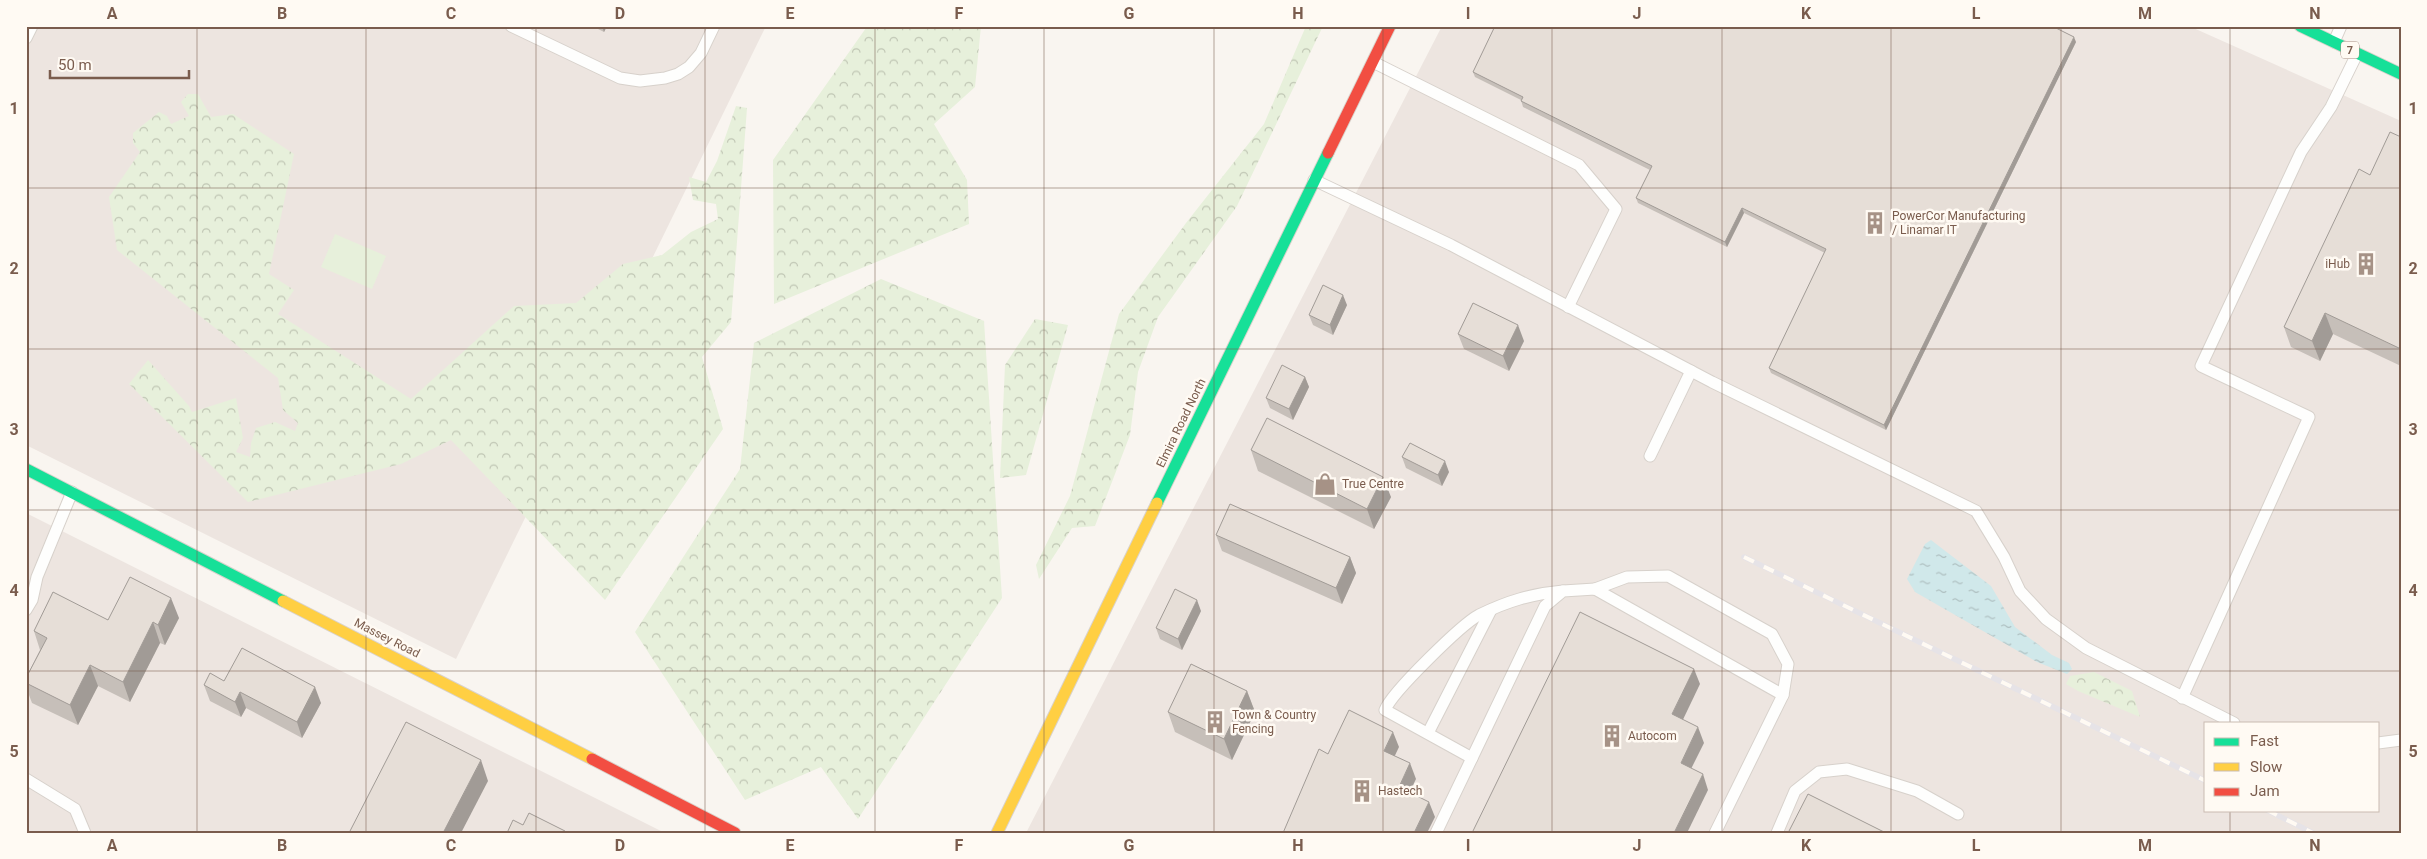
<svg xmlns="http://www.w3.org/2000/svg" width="2427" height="859" viewBox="0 0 2427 859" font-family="Roboto,sans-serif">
	<defs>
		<pattern id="forest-crowns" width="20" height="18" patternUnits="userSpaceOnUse" patternTransform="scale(1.25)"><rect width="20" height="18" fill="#e7f0db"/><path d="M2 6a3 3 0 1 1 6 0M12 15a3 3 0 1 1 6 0" fill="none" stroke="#c0c6b4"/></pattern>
		<pattern id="water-ripples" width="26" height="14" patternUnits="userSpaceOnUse" patternTransform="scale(1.25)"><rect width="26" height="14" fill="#d0e8ea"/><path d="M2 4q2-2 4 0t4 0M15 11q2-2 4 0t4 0" fill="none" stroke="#aebfc0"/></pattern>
	</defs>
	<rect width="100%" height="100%" fill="#f9f5f0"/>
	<!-- industrial -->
	<g fill="#ede5e0" fill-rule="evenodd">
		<polygon points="26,26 766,26 456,659 26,445"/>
		<path d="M1442 26H2189L2401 121V833H1026ZM2206 723H2378V810H2206Z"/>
		<polygon points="26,513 665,833 26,833"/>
	</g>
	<!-- forest -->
	<g fill="url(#forest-crowns)">
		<polygon points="859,26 981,26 975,87 934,124 967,180 969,224 774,304 773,160 866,28"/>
		<polygon points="1306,26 1323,26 1237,206 1158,317 1138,372 1130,435 1095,526 1072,528 1039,579 1036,565 1070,496 1119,314 1186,223 1264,124"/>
		<polygon points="188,94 198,94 211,117 233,114 294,154 269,274 294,290 278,314 411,399 514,306 576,303 623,264 662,255 691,232 718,219 716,204 693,200 689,177 706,182 717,161 736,106 747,108 731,322 702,357 723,429 605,600 451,440 401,464 248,502 129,384 148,360 189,406 192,412 236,398 243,438 236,452 250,457 251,443 256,428 275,422 295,431 298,423 283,410 278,378 117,250 109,197 140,152 133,143 133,133 159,112 167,116 171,124 189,116 181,102"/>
		<polygon points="881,279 984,321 1002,598 858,819 821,767 745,800 635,632 740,469 754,343"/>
		<polygon points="1035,319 1068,325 1026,475 1000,478 1005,365"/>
		<polygon points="2094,672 2132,691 2140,717 2078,691 2066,684 2070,676"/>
	</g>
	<!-- garden -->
	<polygon fill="#e7f0db" points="335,234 386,256 372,289 321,267"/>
	<!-- water -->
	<polygon fill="url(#water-ripples)" points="1931,540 1991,586 2015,627 2052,655 2069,663 2072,669 2067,674 2037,662 1915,592 1907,579 1925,544"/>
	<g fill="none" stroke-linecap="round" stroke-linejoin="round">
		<defs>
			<g id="lane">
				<polyline points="511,26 620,78 640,81 665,78 678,74 689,67 701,53 714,26"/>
				<polyline points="26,38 32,26"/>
				<polyline points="2334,42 2341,26"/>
				<polyline points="1373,62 1579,165 1616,209 1568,307"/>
				<polyline points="1314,180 1451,245 1712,382 1976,511 2004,557 2020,591 2046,619 2086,648 2234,723"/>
				<polyline points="1650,456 1691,371"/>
				<polyline points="1595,589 1627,577 1668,576 1772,634 1788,664 1783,695"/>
				<polyline points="26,610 32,600 37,577 72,492"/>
				<polyline points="2182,698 2309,417 2201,366 2301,152 2331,107 2357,54"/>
				<polyline points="1428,733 1491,610"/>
				<polyline points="2378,743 2401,740"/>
				<path d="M1472 758 1385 710C1392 692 1462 624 1479 615 1508 601 1531 594 1563 591"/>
				<polyline points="26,779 75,809 85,833"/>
				<polyline points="1436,833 1545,606 1563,591 1595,589 1783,695 1715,833"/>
				<polyline points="1777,833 1795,791 1819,772 1847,769 1917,791 1958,814"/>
			</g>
			<g id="fast">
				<polyline points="2300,26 2401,74"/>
				<polyline points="26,469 283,601"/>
				<polyline points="1157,503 1328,153"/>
			</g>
			<g id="slow">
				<polyline points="283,601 592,759"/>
				<polyline points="997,833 1157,503"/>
			</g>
			<g id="jam">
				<polyline points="1328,153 1390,26"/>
				<polyline points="592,759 735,833"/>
			</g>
		</defs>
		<!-- lane casing -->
		<use href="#lane" stroke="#d7d1cb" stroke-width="13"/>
		<!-- fast casing -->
		<use href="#fast" stroke="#d9d2cb" stroke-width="13"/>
		<!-- slow casing -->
		<use href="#slow" stroke="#d9d2cb" stroke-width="13"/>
		<!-- jam casing -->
		<use href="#jam" stroke="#d9d2cb" stroke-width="13"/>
		<!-- lane -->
		<use href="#lane" stroke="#fefefd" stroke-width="11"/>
		<!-- fast -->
		<use href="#fast" stroke="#16e098" stroke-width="11"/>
		<!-- slow -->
		<use href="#slow" stroke="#ffcf43" stroke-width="11"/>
		<!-- jam -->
		<use href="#jam" stroke="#f24e42" stroke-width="11"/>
		<defs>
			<g id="rail">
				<polyline points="1744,557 2206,781"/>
				<polyline points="2267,810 2313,833"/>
			</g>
		</defs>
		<!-- rail casing -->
		<use href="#rail" stroke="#e6e3e7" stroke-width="5.5"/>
		<!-- rail -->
		<use href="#rail" stroke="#fffaf3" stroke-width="4" stroke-dasharray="11" stroke-linecap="butt"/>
	</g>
	<!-- wall -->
	<g fill="#c6bfb9">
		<polygon points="592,26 607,26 604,32"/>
		<polygon points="2076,42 1886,430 1771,373 1769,368 1825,253 1744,213 1727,247 1638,203 1636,198 1650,170 1523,107 1521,100 1475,77 1473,72"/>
		<polygon points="2401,137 2401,366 2333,334 2320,361 2291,347 2284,327"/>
		<polygon points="1347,305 1333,335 1313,325 1309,315"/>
		<polygon points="1458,334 1524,341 1509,371 1464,349"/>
		<polygon points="1305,377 1309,387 1293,420 1270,408 1266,398"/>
		<polygon points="1251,450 1391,497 1374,529 1258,471"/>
		<polygon points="1402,457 1449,472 1442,486 1406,468"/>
		<polygon points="1216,535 1350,557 1356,573 1342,604 1222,551"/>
		<polygon points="1201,611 1182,650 1160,639 1156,628"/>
		<polygon points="179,618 165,645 160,643 130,702 98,686 78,725 32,703 26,687 26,678 40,650 34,631"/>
		<polygon points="224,681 321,703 302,738 246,708 241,717 210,701 204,685"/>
		<polygon points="1247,691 1255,712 1232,760 1175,732 1168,712"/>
	</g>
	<!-- shaded-wall -->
	<g fill="#a19b96">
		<polygon points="602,26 607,26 604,32"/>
		<polygon points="2074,37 2076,42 1886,430 1884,425"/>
		<polygon points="1742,208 1744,213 1727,247 1725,242"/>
		<polygon points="1343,295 1347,305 1333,335 1330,325"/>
		<polygon points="2325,313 2333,334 2320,361 2312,341"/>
		<polygon points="1518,325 1524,341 1509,371 1503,356"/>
		<polygon points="1305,377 1309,387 1293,420 1289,409"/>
		<polygon points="1445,461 1449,472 1442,486 1438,475"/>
		<polygon points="1383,477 1391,497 1374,529 1367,509"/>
		<polygon points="1350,557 1356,573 1342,604 1336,588"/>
		<polygon points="171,598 179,618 165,645 158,625"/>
		<polygon points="1197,600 1201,611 1182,650 1178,639"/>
		<polygon points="153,622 160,643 130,702 123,682"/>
		<polygon points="90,665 98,686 78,725 70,705"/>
		<polygon points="1694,669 1700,684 1678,730 1672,714"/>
		<polygon points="315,687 321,703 302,738 297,722"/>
		<polygon points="1247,691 1255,712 1232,760 1224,739"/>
		<polygon points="240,692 246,708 241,717 235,702"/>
		<polygon points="1698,727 1704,743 1686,779 1681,763"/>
		<polygon points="1393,732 1399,747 1390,766 1384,751"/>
		<polygon points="481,760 488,781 461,833 443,833"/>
		<polygon points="1410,763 1416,779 1405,802 1399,787"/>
		<polygon points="1703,774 1708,790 1687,833 1674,833"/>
		<polygon points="1429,802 1435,817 1427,833 1414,833"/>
	</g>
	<!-- building -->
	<g fill="#e6ded7" stroke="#a19b96">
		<polygon points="1495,26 2052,26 2074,37 1884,425 1769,368 1826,249 1742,208 1725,242 1636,198 1652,166 1521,101 1523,97 1473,72"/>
		<polygon points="2390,132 2401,137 2401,349 2325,313 2312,341 2284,327 2359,169 2370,175"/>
		<polygon points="1323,285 1343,295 1330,325 1309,315"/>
		<polygon points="1473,303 1518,325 1503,356 1458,334"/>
		<polygon points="1282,365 1305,377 1289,409 1266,398"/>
		<polygon points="1267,418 1383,477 1367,509 1251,450"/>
		<polygon points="1410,443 1445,461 1438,475 1402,457"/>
		<polygon points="1230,504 1350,557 1336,588 1216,535"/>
		<polygon points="130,577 171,598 158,625 153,622 123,682 90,665 70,705 26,683 26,678 47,638 34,631 53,592 108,620"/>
		<polygon points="1175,589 1197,600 1178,639 1156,628"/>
		<polygon points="1580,612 1694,669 1672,714 1698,727 1681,763 1703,774 1674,833 1472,833"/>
		<polygon points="242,648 315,687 297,722 240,692 235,702 204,685 210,673 224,681"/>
		<polygon points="1191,664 1247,691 1224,739 1168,712"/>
		<polygon points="1349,710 1393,732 1384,751 1410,763 1399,787 1429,802 1414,833 1283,833 1319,749 1328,754"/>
		<polygon points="406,722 481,760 443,833 349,833"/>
		<polygon points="1808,794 1886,833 1788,833"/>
		<polygon points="529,813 565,831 564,833 507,833 513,820 523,825"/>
	</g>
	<!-- grid -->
	<path fill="none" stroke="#7a5c4d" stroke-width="1" stroke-opacity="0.55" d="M197 26V833M366 26V833M536 26V833M705 26V833M875 26V833M1044 26V833M1214 26V833M1383 26V833M1552 26V833M1722 26V833M1891 26V833M2061 26V833M2230 26V723M26 188H2401M26 349H2401M26 510H2401M26 671H2401M2230 810V833"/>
	<!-- icons -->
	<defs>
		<symbol id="building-bare" viewBox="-9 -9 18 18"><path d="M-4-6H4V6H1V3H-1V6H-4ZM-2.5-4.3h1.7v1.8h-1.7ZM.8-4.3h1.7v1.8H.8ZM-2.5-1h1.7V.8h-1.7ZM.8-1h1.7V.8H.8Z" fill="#a69286" stroke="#fffaf3" stroke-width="2.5" paint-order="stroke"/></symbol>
		<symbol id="shop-bare" viewBox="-9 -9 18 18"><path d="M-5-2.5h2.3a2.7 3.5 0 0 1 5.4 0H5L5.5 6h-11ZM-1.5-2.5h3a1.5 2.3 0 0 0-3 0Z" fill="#a69286" stroke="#fffaf3" stroke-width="2.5" paint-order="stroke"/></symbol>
	</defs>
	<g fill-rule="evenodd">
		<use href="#building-bare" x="1859" y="207" width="32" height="32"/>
		<use href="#building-bare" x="2350" y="248" width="32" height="32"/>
		<use href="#shop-bare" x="1309" y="468" width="32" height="32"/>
		<use href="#building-bare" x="1199" y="706" width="32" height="32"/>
		<use href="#building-bare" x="1596" y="720" width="32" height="32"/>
		<use href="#building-bare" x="1346" y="775" width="32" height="32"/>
	</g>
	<g text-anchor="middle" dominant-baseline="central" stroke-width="5" stroke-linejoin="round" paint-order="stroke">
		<!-- shield labels -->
		<rect fill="#fffaf3" stroke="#a28b7f" stroke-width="1" x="2341" y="41.5" width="18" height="17" rx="4"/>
		<g font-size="11" font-weight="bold" fill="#7a5c4d">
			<text x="2350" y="50">7</text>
		</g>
		<!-- poi labels -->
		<g font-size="12" fill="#7a5c4d" stroke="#fffaf3" text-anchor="start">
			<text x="1892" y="216">PowerCor Manufacturing<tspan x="1892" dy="14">/ Linamar IT</tspan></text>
			<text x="2350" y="264" text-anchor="end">iHub</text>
			<text x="1342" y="484">True Centre</text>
			<text x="1232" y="715">Town &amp; Country<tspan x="1232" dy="14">Fencing</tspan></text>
			<text x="1628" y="736">Autocom</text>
			<text x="1378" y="791">Hastech</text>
		</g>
		<!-- street labels -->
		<g font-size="12" fill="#7a5c4d" stroke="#fffaf3">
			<text transform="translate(1181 423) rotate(-64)">Elmira Road North</text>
			<text transform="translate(387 638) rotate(27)">Massey Road</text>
		</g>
	</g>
	<!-- border -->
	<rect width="2427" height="859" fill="none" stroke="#fffaf3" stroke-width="55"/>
	<!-- legend -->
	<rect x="2204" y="722" width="175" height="90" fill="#fffaf3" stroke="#cabbb1"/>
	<rect x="2214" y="738" width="25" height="8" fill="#16e098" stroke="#cabbb1"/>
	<text x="2250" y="746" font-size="15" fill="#7a5c4d">Fast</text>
	<rect x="2214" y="763" width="25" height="8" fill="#ffcf43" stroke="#cabbb1"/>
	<text x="2250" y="772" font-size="15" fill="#7a5c4d">Slow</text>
	<rect x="2214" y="788" width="25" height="8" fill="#f24e42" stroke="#cabbb1"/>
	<text x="2250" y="796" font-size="15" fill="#7a5c4d">Jam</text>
	<!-- scale -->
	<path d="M50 70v8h139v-8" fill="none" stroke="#7a5c4d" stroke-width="2.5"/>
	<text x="58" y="70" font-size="15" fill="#7a5c4d" stroke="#fffaf3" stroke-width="4" paint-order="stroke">50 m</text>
	<rect x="28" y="28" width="2372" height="804" fill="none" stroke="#7a5c4d" stroke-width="2"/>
	<g font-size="16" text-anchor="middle" font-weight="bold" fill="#7a5c4d">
		<text x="112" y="19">A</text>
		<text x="282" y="19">B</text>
		<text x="451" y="19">C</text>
		<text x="620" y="19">D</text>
		<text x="790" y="19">E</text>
		<text x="959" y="19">F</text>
		<text x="1129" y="19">G</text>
		<text x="1298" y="19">H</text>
		<text x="1468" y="19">I</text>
		<text x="1637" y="19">J</text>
		<text x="1806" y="19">K</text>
		<text x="1976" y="19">L</text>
		<text x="2145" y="19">M</text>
		<text x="2315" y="19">N</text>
		<text x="14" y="114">1</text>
		<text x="2413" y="114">1</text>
		<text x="14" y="274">2</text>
		<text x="2413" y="274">2</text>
		<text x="14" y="435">3</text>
		<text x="2413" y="435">3</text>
		<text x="14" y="596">4</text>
		<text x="2413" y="596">4</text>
		<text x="14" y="757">5</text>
		<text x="2413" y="757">5</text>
		<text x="112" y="851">A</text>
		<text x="282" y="851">B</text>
		<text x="451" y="851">C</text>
		<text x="620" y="851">D</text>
		<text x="790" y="851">E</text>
		<text x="959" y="851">F</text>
		<text x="1129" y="851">G</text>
		<text x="1298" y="851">H</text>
		<text x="1468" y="851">I</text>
		<text x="1637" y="851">J</text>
		<text x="1806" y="851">K</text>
		<text x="1976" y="851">L</text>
		<text x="2145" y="851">M</text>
		<text x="2315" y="851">N</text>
	</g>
</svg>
